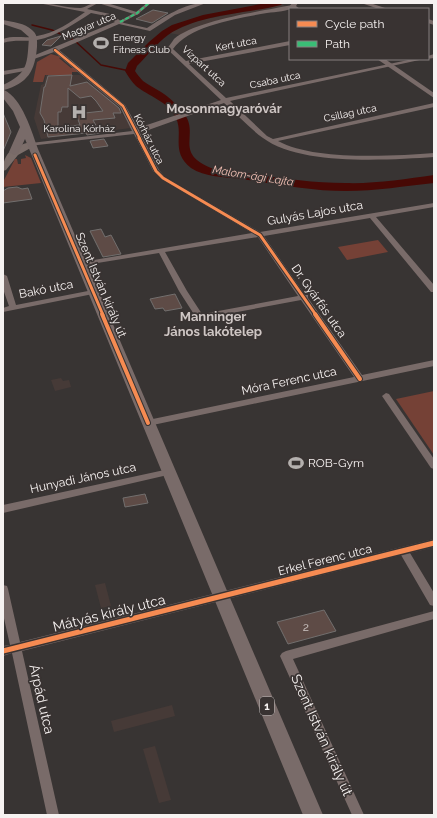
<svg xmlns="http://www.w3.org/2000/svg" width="437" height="818" viewBox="0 0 437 818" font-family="Raleway,sans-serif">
	<rect width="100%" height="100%" fill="#383433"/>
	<!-- built -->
	<g fill="#463a37">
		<polygon points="281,4 287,7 209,24 180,35 169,33 197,21"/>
		<polygon points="46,75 80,75 115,102 131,128 41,139 34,118 41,85 44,84"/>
		<polygon points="61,378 63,381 69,380 71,387 55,391 51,380"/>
		<polygon points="105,583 111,606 101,608 95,585"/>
		<polygon points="172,705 175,716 114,732 111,721"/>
		<polygon points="155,746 171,800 159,803 143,749"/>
	</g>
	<!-- green -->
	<g fill="#754136">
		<polygon points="51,54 61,57 59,58 71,68 75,67 79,72 72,72 72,75 45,75 43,82 33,82 37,62"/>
		<polygon points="25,155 31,158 41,183 3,187 3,182 15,159 17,159 18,164 21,164 21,159 26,158"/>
		<polygon points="378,240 388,252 347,260 338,247"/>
		<polygon points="434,391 434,455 396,399"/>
	</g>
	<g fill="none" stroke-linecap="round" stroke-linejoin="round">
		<!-- stream -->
		<polyline stroke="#470905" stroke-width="1.5" points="32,25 52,30 74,40 101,65 130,71"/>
		<!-- river -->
		<path fill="#470905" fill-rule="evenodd" d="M266 3H283L281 5C246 14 198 14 168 35 156 44 147 56 137 66L135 71C137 74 140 78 143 81 148 85 155 88 161 92 170 98 179 106 185 115 199 135 174 153 211 168 256 174 301 183 345 183 375 184 405 179 434 175V183C405 186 376 191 346 191 311 191 276 184 241 179 226 177 204 177 191 168 170 151 184 135 176 118 168 101 148 96 136 86 132 82 128 76 125 71L128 63 149 42 162 31 172 25 203 15Z"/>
	</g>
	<!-- building -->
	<g fill="#5e4b46" stroke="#726f6e" fill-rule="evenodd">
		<polygon points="153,10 168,13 152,23 136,19"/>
		<polygon points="61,36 51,46 42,45 47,40"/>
		<path d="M72 75 70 86 87 82 119 108 121 113H113L115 118 93 120 100 133 87 135 86 133 48 137 44 120 40 113 44 87H45L48 76ZM68 88 80 98 91 96 96 101 103 111 76 114 80 125 58 127V112H61L62 107H68Z"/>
		<polygon points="3,113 11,132 3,151"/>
		<polygon points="104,139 108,146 93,148 90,141"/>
		<polygon points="17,187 22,189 28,188 32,199 3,203 3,191 8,188"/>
		<polygon points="101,229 105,237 111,235 121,254 103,257 90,231"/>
		<polygon points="175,294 182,308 165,311 163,308 155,309 150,299"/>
		<polygon points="145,494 148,503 125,507 123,498"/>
		<polygon points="324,610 336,631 288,644 277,622"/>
	</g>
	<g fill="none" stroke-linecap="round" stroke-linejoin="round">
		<!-- pedestrian -->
		<polygon fill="#796b69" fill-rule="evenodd" points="147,3 151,3 138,14 121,23 118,22 136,12"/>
		<!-- minor -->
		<g fill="#796b69" fill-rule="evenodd">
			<path d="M38 3C52 3 66 8 80 8 85 8 89 3 98 3L87 9 110 14 124 23 147 28C164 17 184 3 206 3L175 15 150 31 119 24 59 50 125 105 138 128 221 100 167 49C169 46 172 42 174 39 196 20 263 11 292 5L295 7C288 11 276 12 267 13 240 18 190 25 173 49L186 61 290 41V45L189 64 226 98 413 59H424L230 101 267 136 273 139 434 103V107L278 141C314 161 393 156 434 153V157C388 160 300 166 263 138 249 128 237 114 224 103L140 133 159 170 165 177 260 232 434 203V207L376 217 434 285V292H431L370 218 264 236 305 295H308V298L362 375 434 360V366L148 426 145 425 143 423 145 421 148 420 354 377 301 300 200 319H197L179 291 159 253 79 266V262H82L252 233 161 179 153 171 134 134 29 146 28 145 31 143 132 131 120 107 54 52 31 60 28 58 115 22 106 16 91 13C74 24 57 36 37 40 25 42 15 39 3 43V39C14 35 26 39 37 36 55 33 71 22 85 12ZM258 237 298 296 202 314 187 291 165 252Z"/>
			<polygon points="98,3 107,3 140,13 137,15"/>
			<polygon points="361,3 370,3 388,9 379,9"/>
			<polygon points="428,19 434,21 434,25 428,23"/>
			<polygon points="434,54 434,58 426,59 428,59 428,56"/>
			<polygon points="28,67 30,68 30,70 3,75 3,71"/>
			<polygon points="3,274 7,276 16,305 93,290 97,292 93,294 3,312 3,308 9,306 3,289"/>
			<polygon points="386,393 389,394 434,459 434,469 431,468 382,396"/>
			<polygon points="169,469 172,470 174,472 172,474 3,513 3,505"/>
			<polygon points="434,539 434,547 410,553 434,593 434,606 430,605 401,555 22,651 59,815 47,815 12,653 3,656 3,646 10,645 3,614 3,585 7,586 8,589 20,642"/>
			<polygon points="434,611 434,619 293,659 364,815 352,815 280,656 282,653 286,651"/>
		</g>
		<!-- tertiary -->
		<g fill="#796b69" fill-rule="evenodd">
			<polygon points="292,3 298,3 296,6 300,9 290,8 289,7"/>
			<polygon points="377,59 385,59 434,93 434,98"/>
		</g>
		<!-- secondary -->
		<path fill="#7c6e6a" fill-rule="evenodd" d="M31 142 34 143 36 145 18 155 6 170 3 171C3 152 14 146 31 142Z"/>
		<!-- primary -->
		<path fill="#796b69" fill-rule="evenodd" d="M3 20C13 22 25 23 32 30 38 35 37 40 37 47 35 71 28 83 4 90 22 98 32 132 38 149L323 815H303L25 139 18 154 14 155 9 152 20 127 13 111 3 98V85C29 73 27 63 29 37L21 30 3 24Z"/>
		<!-- quiet -->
		<polyline stroke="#3abd76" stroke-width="2" stroke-dasharray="4 2" stroke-linecap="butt" points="120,22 137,13 149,3"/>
		<defs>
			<polyline id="cycleway-far3" points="55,50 123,106 140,139"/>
			<g id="cycleway-far2">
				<polyline points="139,138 156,171 163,178 260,235 316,315"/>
				<polyline points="35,155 103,315"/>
			</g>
			<g id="cycleway-far1">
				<polyline points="102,314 148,423"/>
				<polyline points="315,314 360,379"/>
			</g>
			<polyline id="cycleway" points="3,651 434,543"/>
		</defs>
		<!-- cycleway-far3 casing -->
		<use href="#cycleway-far3" stroke="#393332" stroke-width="4"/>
		<!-- cycleway-far2 casing -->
		<use href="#cycleway-far2" stroke="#393332" stroke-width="5"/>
		<!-- cycleway-far1 casing -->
		<use href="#cycleway-far1" stroke="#393332" stroke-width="6"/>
		<!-- cycleway casing -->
		<use href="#cycleway" stroke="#393332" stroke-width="8"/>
		<!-- cycleway-far3 -->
		<use href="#cycleway-far3" stroke="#f68b52" stroke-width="2.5"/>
		<!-- cycleway-far2 -->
		<use href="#cycleway-far2" stroke="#f68b52" stroke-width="3"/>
		<!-- cycleway-far1 -->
		<use href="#cycleway-far1" stroke="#f68b52" stroke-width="4"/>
		<!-- cycleway -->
		<use href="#cycleway" stroke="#f68b52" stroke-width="5"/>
	</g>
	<!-- icons -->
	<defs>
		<symbol id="stadium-bare" viewBox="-9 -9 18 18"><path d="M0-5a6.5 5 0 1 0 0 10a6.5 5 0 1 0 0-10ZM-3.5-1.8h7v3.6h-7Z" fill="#b4b0ae" stroke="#393332" stroke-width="2.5" paint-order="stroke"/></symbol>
		<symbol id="hospital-bare" viewBox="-9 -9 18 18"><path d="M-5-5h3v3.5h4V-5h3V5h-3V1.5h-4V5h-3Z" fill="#b4b0ae" stroke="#393332" stroke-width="2.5" paint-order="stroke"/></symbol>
	</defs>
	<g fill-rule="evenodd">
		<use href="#stadium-bare" x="90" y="32" width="22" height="22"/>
		<use href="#hospital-bare" x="68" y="101" width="22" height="22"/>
		<use href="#stadium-bare" x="285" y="452" width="22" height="22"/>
	</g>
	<g text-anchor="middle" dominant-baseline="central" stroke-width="3.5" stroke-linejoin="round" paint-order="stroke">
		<!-- far-street labels -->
		<g font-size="10" fill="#f6f2f1" stroke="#393332">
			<text transform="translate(89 26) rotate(-23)">Magyar utca</text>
			<text transform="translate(236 44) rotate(-11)">Kert utca</text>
			<text transform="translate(204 66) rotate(42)">Vízpart utca</text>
			<text transform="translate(275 80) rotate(-12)">Csaba utca</text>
			<text transform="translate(350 113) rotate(-12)">Csillag utca</text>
			<text transform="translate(149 139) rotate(63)">Kórház utca</text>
		</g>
		<!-- far-poi labels -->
		<g font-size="10" fill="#f6f2f1" stroke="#393332" text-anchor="start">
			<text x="113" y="37">Energy<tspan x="113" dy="12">Fitness Club</tspan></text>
			<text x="79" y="128" text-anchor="middle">Karolina Kórház</text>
		</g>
		<!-- far-water labels -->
		<g font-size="11" font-style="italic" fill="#f6c3b7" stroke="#393332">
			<text transform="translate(253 176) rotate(9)">Malom-ági Lajta</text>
		</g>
		<!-- shield labels -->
		<rect fill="#393332" stroke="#bdb9b8" stroke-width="1" x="260" y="697" width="14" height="18" rx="3"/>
		<g font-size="11" font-weight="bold" fill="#f6f2f1">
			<text x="267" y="706">1</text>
		</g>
		<!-- street labels -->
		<g font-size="12" fill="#f6f2f1" stroke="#393332">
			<text transform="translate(315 213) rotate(-10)">Gulyás Lajos utca</text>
			<text transform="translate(101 285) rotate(67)">Szent István király út</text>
			<text transform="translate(46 289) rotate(-11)">Bakó utca</text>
			<text transform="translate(319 301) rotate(55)">Dr. Gyárfás utca</text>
			<text transform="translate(289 381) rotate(-12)">Móra Ferenc utca</text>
			<text transform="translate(83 478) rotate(-12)">Hunyadi János utca</text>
			<text transform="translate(325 560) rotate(-14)">Erkel Ferenc utca</text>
		</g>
		<!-- poi labels -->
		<g font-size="12" fill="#f6f2f1" stroke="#393332" text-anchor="start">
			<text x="308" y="463">ROB-Gym</text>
		</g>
		<!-- near-number labels -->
		<g font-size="12" fill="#d0c8c6">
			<text x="306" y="627">2</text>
		</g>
		<!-- far-district labels -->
		<g font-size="13" font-weight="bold" fill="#cec6c4" stroke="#393332">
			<text x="224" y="108">Mosonmagyaróvár</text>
		</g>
		<!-- neighbourhood labels -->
		<g font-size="13" font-weight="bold" fill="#cec6c4" stroke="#393332">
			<text x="213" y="316">Manninger<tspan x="213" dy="15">János lakótelep</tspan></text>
		</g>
		<!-- near-street labels -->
		<g font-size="14" fill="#f6f2f1" stroke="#393332">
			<text transform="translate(109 613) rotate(-14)">Mátyás király utca</text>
			<text transform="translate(42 699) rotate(77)">Árpád utca</text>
			<text transform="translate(322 735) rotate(66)">Szent István király út</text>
		</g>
	</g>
	<!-- border -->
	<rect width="437" height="818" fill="none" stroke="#f6f2f1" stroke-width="8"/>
	<!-- legend -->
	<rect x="289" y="8" width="140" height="52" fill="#393332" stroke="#857f7e"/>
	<rect x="297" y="21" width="20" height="6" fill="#f68b52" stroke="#857f7e"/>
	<text x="325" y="28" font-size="12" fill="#f6f2f1">Cycle path</text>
	<rect x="297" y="41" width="20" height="6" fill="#3abd76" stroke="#857f7e"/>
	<text x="325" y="48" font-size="12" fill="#f6f2f1">Path</text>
</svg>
